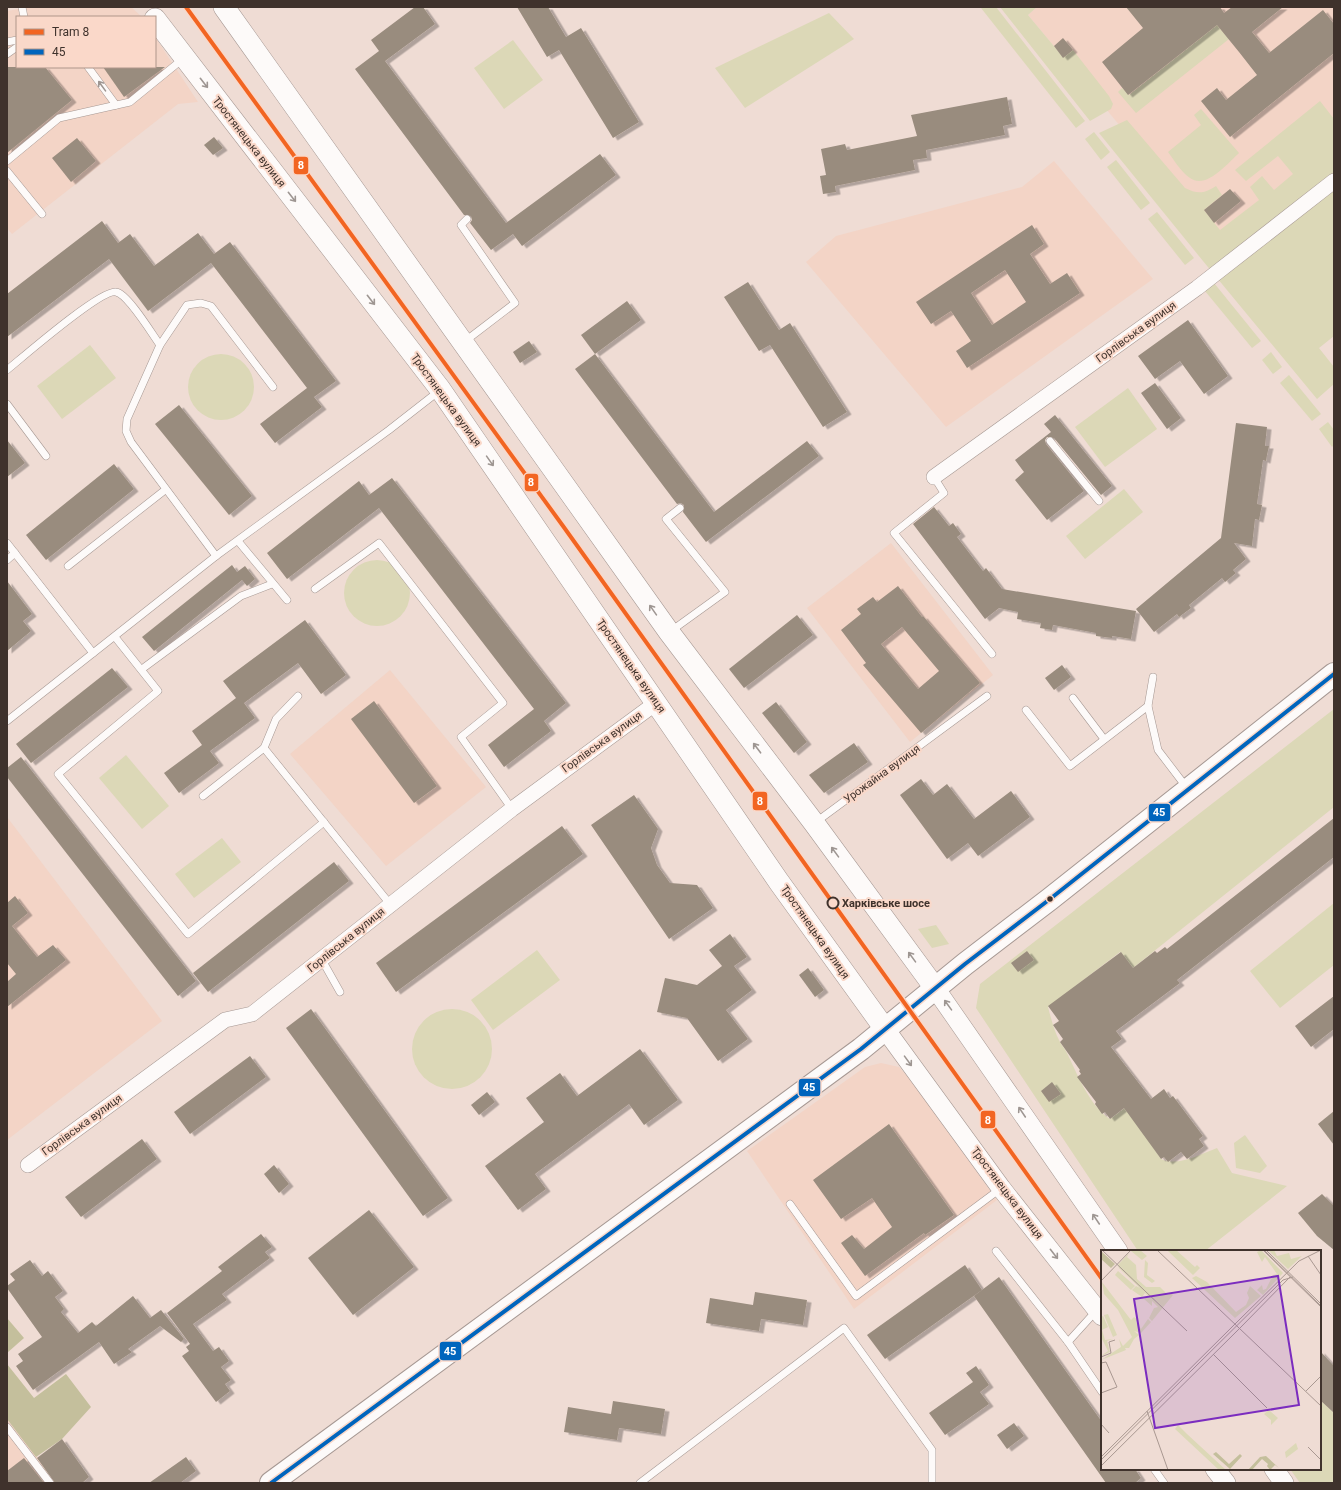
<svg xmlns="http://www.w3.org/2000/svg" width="1341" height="1490" viewBox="0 0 1341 1490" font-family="Roboto,sans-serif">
	<defs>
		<filter id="shadow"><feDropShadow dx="4.5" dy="2.5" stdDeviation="0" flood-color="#0004"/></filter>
	</defs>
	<rect width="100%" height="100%" fill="#efdcd4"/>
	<!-- built -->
	<g fill="#f3d4c6">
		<polygon points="31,7 131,7 142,17 17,17 17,67 155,67 155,37 198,102 178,104 12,234 7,228 7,11"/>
		<polygon points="1037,7 1334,7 1334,154 1218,244 1028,15"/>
		<polygon points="1054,161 1153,279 946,427 806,262 836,236 1022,187"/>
		<polygon points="891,543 993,675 910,742 807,608"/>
		<polygon points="390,670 486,787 386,866 290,754"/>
		<polygon points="7,817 162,1021 7,1140"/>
		<polygon points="881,1063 899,1067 908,1077 997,1200 854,1309 747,1151 865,1067"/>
		<polygon points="7,1419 58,1483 7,1483"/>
	</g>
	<!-- green -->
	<g fill="#dcd8b7">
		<polygon points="983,7 996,7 1085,121 1076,128 981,8"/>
		<polygon points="1000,7 1037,7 1028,15 1063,57 1073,50 1109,96 1113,104 1111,109 1090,121"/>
		<polygon points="829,13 854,39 745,108 715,68"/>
		<polygon points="1217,25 1229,39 1136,113 1118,92 1122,88 1129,95"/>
		<polygon points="513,40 543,80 504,109 474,68"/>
		<path d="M1320 101 1334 119V336L1319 348 1334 367V384L1317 399 1203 261 1099 133 1127 120 1185 188C1197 194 1204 194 1216 186L1222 195 1204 210 1220 230 1259 200 1250 187 1262 176 1274 190 1293 174 1278 156 1246 181 1235 170Z"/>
		<path d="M1201 109 1239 153C1228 163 1206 190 1190 178 1181 172 1174 160 1168 152L1201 125 1194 115Z"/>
		<polygon points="1094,132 1110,152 1101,160 1085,139"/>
		<polygon points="1116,160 1150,203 1141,210 1107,167"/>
		<polygon points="1157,212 1194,258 1185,265 1148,219"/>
		<polygon points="1214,283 1261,341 1252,348 1205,291"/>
		<polygon points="90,345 116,378 62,419 37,386"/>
		<polygon points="1271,352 1282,367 1273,374 1262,360"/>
		<circle cx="221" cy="387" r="33"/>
		<polygon points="1289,375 1321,414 1312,421 1280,383"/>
		<polygon points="1128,388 1157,429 1105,467 1075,427"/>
		<polygon points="1328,422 1334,430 1334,445 1332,447 1319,429"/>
		<polygon points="1124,489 1143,512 1085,559 1066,536"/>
		<circle cx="377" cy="593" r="33"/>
		<path d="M1334 709V807L1133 968 1120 952 1048 1007C1051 1018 1054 1031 1060 1042 1062 1046 1066 1050 1068 1055 1078 1076 1090 1106 1110 1119L1126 1107 1161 1159C1178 1167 1201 1154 1217 1148L1232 1173 1287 1186 1205 1251H1138L976 1008 980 984Z"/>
		<polygon points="126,755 169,806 142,829 99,778"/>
		<polygon points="222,838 241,862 194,898 175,874"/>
		<polygon points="1334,903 1334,965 1280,1008 1250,971"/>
		<polygon points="936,925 949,944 932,948 918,929"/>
		<polygon points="537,950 560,980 493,1030 471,1000"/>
		<circle cx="452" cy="1049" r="40"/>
		<polygon points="1245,1135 1267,1166 1260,1173 1236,1168 1234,1143"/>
		<polygon points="1320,1400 1334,1413 1334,1483 1300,1483 1290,1469 1320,1469"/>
	</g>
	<!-- forest -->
	<g fill="#c4bf9c">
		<polygon points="7,1318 24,1338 7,1353"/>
		<polygon points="7,1364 34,1398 66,1374 91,1407 62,1439 36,1457 7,1419"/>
	</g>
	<!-- building -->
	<g fill="#998c7e" fill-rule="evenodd" filter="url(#shadow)">
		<polygon points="415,7 423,7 435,24 385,61 506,223 600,154 616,175 522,246 513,234 491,250 470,223 472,220 471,216 464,215 355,69 379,51 371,40"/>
		<polygon points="517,7 548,7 566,37 581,28 639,122 613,138 559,50 547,57"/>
		<polygon points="1126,7 1220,7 1224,13 1232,7 1283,7 1252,32 1269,53 1323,10 1334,24 1334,53 1230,137 1201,101 1217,88 1226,100 1257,75 1239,52 1217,25 1128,95 1102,62 1143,28"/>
		<polygon points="1063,38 1073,50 1063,58 1054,46"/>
		<polygon points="7,67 45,67 72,100 7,153"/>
		<polygon points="103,67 165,67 124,97"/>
		<polygon points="1007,97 1012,124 1003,126 1005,135 926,150 927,158 913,160 915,170 835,186 836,192 823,194 820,176 826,175 821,149 845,144 847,150 917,136 911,115"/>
		<polygon points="214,137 223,148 213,155 204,145"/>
		<polygon points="77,138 96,161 71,182 52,158"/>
		<polygon points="1230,189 1241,201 1214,223 1204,210"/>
		<polygon points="102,221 118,243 130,234 154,266 198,233 214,254 230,242 336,381 314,397 322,407 275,443 260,424 307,388 211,263 148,311 109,259 7,337 7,294"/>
		<path d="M1032 225 1044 244 1030 254 1050 284 1067 273 1080 293 967 368 956 351 971 341 951 311 931 324 916 302ZM1005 270 1026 302 992 325 971 293Z"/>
		<polygon points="748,282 779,330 790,323 847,412 823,427 770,345 759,351 724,297"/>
		<polygon points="627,301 641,320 595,354 581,335"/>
		<polygon points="1188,320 1228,376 1204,394 1180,361 1155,379 1138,356"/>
		<polygon points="529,341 537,352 520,363 513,352"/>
		<polygon points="595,354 714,512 807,441 819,456 706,542 683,512 684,505 681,503 677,504 575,369"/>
		<polygon points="1155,383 1181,418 1167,429 1141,393"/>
		<polygon points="179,405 252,496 229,515 155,424"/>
		<polygon points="1055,415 1112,486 1101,495 1054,438 1047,437 1045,440 1046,444 1084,491 1047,520 1015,480 1024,472 1015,460 1051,432 1044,424"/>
		<polygon points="1236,423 1267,427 1265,446 1269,446 1267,455 1266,461 1263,460 1257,504 1262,505 1259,520 1255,519 1252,546 1234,543 1246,559 1233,570 1236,573 1225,582 1222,578 1189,605 1191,608 1179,617 1177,614 1154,632 1136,609 1221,538"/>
		<polygon points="7,440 25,463 7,477"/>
		<polygon points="114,464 134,489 46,560 26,535"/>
		<polygon points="392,478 566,703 544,721 551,731 504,767 488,745 534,709 379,508 287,579 267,553 359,481 369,495"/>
		<polygon points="934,507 949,526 953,523 961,534 957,537 983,571 986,568 1002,589 1136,611 1131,639 1112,636 1112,638 1096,636 1096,633 1053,625 1052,630 1040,628 1041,623 1017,619 1018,612 999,608 985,619 913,524"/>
		<polygon points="232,565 237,572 245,566 255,579 247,586 242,580 154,651 142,637"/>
		<polygon points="7,581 32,614 23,621 31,631 7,651"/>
		<path d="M898 586 922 617 923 616 980 683 921 733 863 665 866 663 841 630 861 614 857 609 873 597 877 602ZM902 627 939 671 918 689 881 644Z"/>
		<polygon points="797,615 813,635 744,688 729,669"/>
		<polygon points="305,620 346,675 321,694 298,663 244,703 255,718 210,751 219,763 179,793 164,773 202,745 192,731 236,698 223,681"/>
		<polygon points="1062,665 1071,677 1054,690 1045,678"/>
		<polygon points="112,668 128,687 31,763 16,744"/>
		<polygon points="374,701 437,786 414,803 351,719"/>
		<polygon points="776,702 807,742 794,753 762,713"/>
		<polygon points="854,743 868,762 824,793 809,775"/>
		<polygon points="21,757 196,981 178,996 7,777 7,768"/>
		<polygon points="921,779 933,795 947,784 974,819 1011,791 1030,817 978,856 968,843 947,859 900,795"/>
		<polygon points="634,795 658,829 651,848 657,865 670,883 697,885 713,908 669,939 591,825"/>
		<polygon points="1334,818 1334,857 1177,980 1180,983 1116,1031 1122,1039 1111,1047 1151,1099 1164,1089 1170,1098 1173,1096 1203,1136 1199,1139 1204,1146 1187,1159 1181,1152 1168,1162 1164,1157 1161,1159 1124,1108 1110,1119 1105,1112 1102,1114 1095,1104 1096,1102 1077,1077 1081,1074 1079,1071 1080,1070 1060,1042 1063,1039 1053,1025 1059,1021 1048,1006 1121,952 1133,968 1155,951 1157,953 1165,947 1167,949"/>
		<polygon points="562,826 583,854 396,992 376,963"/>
		<polygon points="334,862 349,881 208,992 193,973"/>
		<polygon points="15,896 28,913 12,926 37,957 53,945 66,960 7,1007 7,982 16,974 7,963 7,903"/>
		<polygon points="730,934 747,957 734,966 752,990 726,1010 748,1039 718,1061 687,1018 657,1012 665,978 697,985 722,966 709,950"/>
		<polygon points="1027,951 1034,960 1018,972 1011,963"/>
		<polygon points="808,968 824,990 815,997 799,975"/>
		<polygon points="1334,996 1334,1029 1311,1047 1295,1026"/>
		<polygon points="311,1009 448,1198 423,1216 286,1028"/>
		<polygon points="640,1049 678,1100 644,1125 629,1104 535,1174 546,1189 518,1210 485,1166 544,1122 526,1098 560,1073 577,1096"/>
		<polygon points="250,1056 266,1077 190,1134 174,1112"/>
		<polygon points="1052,1082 1061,1094 1049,1102 1041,1091"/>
		<polygon points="487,1092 495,1102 479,1115 471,1105"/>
		<polygon points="1334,1111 1334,1145 1318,1124"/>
		<polygon points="889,1124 954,1215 925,1235 924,1233 865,1276 841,1243 852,1235 864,1249 892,1227 872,1198 841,1219 813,1180"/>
		<polygon points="142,1139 157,1159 81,1217 65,1197"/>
		<polygon points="274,1165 289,1184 279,1193 264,1174"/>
		<polygon points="1322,1194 1334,1206 1334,1250 1317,1236 1298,1213"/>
		<polygon points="369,1210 414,1267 353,1315 308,1258"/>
		<polygon points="261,1234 272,1247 265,1252 270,1258 222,1294 227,1300 193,1324 213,1351 219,1347 229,1361 221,1367 231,1380 225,1384 230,1391 216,1402 182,1356 189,1351 186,1347 190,1344 167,1313 222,1271 218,1267"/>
		<polygon points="30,1260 42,1276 48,1271 63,1291 55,1297 64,1309 61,1312 78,1333 92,1322 96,1326 133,1296 150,1318 161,1310 184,1339 181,1342 160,1326 128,1349 132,1352 114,1364 99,1342 33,1390 16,1366 23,1361 18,1354 42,1337 7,1288 7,1286 15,1280 10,1274"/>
		<polygon points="965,1265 982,1290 885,1359 867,1335"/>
		<polygon points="999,1277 1102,1422 1102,1469 1135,1469 1141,1478 1135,1483 1106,1483 974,1296"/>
		<polygon points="755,1292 807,1300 803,1325 761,1319 759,1331 706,1323 710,1298 753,1305"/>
		<polygon points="1320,1351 1334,1366 1334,1413 1320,1400"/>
		<polygon points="976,1366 989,1385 980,1392 989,1404 945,1435 929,1413 973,1382 966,1373"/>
		<polygon points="613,1401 665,1409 661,1434 619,1428 617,1440 564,1432 568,1407 611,1414"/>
		<polygon points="1014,1423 1024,1436 1007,1449 997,1435"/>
		<polygon points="62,1439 89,1477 82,1483 55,1483 37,1458"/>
		<polygon points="186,1457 196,1471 180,1483 149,1483"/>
		<polygon points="24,1458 44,1483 7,1483 7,1471"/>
	</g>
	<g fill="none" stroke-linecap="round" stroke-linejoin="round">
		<defs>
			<g id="service">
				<polyline points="22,7 24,17"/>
				<polyline points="7,42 17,40"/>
				<polyline points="7,54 17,47"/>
				<polyline points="88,67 116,105"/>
				<polyline points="7,161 59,118 130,102 184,58"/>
				<polyline points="7,171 42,214"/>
				<polyline points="464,342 515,303 461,225 467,219"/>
				<polyline points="160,345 187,305 201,303 211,306 273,387"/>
				<path d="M7 370C23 357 101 289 116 292 128 294 152 334 160 345L127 419 126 431 131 442 216 556"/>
				<polyline points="7,404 46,456"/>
				<polyline points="1050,441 1099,501"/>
				<polyline points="934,477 944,493 894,533 992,654"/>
				<polyline points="238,541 287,600"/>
				<polyline points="7,543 93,653"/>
				<polyline points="7,560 15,553"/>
				<polyline points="68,566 165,490"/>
				<polyline points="315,589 379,543 503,703 461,737 512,809"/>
				<polyline points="671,631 725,592 666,519 680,508"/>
				<polyline points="115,637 158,691 58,774 188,934 324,822"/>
				<polyline points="142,669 241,596 272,584"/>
				<polyline points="1073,698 1104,739"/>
				<polyline points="1148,706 1153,677"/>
				<polyline points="1026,710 1070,766 1148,706 1158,750 1187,788"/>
				<polyline points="7,721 216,556 389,430 439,391"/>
				<polyline points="264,748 390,904"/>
				<polyline points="203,796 264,748 276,719 298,696"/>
				<polyline points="816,822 987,696"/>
				<polyline points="322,960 340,992"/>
				<polyline points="790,1204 856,1296 1000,1189"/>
				<polyline points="996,1251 1068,1342 1102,1392"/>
				<polyline points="1068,1342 1096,1311"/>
				<polyline points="7,1427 50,1483"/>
				<polyline points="1154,1469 1164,1483"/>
				<polyline points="640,1483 844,1328 932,1450 932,1483"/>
			</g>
			<g id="minor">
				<polyline points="934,477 1197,288 1334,181"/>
				<polyline points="28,1165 225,1020 252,1014 512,809 656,703"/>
			</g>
			<g id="tertiary">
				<polyline points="935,988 1118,1251"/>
				<polyline points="885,1029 1001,1188 1102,1316"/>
				<polyline points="1215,1469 1226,1483"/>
				<polyline points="1274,1469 1284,1483"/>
			</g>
			<g id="secondary">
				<polyline points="224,7 669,632 814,823 935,988"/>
				<polyline points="155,19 440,389 779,882 885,1029"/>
			</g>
			<polyline id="primary" points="271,1483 861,1049 965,964 1050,899 1334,674"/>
		</defs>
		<!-- service casing -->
		<use href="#service" stroke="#a69893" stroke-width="8"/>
		<!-- minor casing -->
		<use href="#minor" stroke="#a69893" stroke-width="16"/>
		<!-- tertiary casing -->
		<use href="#tertiary" stroke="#a69893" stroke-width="20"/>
		<!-- secondary casing -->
		<use href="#secondary" stroke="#a69893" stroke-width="22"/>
		<!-- primary casing -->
		<use href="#primary" stroke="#a69893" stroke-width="24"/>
		<!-- service -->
		<use href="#service" stroke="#fdfaf9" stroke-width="7"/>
		<!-- minor -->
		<use href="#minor" stroke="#fdfaf9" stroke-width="15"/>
		<!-- tertiary -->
		<use href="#tertiary" stroke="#fdfaf9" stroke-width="19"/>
		<!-- secondary -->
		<use href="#secondary" stroke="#fdfaf9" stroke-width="21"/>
		<!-- primary -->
		<use href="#primary" stroke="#fdfaf9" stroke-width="22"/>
		<defs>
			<polyline id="bus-1" points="271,1483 861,1049 965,964 1050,899 1334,674"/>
		</defs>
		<!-- bus-1 casing -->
		<use href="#bus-1" stroke="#fad8c9" stroke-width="7"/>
		<!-- bus-1 -->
		<use href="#bus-1" stroke="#0065bd" stroke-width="4"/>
		<defs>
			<polyline id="tram-1" points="186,7 563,526 1102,1279"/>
		</defs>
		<!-- tram-1 casing -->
		<use href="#tram-1" stroke="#fad8c9" stroke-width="7"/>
		<!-- tram-1 -->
		<use href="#tram-1" stroke="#f26522" stroke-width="4"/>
	</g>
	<!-- one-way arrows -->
	<defs><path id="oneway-shaft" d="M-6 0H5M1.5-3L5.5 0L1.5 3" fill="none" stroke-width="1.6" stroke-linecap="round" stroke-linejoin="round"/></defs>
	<g stroke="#9e9692">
		<use href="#oneway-shaft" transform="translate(204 83) rotate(52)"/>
		<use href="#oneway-shaft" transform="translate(102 86) rotate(-126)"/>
		<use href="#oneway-shaft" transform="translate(292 197) rotate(52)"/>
		<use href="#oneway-shaft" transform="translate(371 300) rotate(52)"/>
		<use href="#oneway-shaft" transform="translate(490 461) rotate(55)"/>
		<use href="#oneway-shaft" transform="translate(653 610) rotate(-125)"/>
		<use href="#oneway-shaft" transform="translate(757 748) rotate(-127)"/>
		<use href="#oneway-shaft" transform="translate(835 852) rotate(-126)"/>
		<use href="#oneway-shaft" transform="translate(912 957) rotate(-126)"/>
		<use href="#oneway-shaft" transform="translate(948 1005) rotate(-126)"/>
		<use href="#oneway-shaft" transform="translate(908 1061) rotate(54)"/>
		<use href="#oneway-shaft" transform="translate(1022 1112) rotate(-124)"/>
		<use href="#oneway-shaft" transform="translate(1096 1219) rotate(-124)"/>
		<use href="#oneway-shaft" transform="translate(1054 1254) rotate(52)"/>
	</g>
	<!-- markers -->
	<circle fill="#3f322c" stroke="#fad8c9" stroke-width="1.5" cx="1050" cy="899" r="3.5"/>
	<circle fill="#fad8c9" stroke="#3f322c" stroke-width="2" cx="833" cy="903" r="5.5"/>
	<g text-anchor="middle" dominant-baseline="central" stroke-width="4" stroke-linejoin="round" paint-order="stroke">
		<!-- street labels -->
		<g font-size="11" fill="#3f322c" stroke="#fad8c9">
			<text transform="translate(249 142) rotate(52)">Тростянецька вулиця</text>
			<text transform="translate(1136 332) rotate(-36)">Горлівська вулиця</text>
			<text transform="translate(446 400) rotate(54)">Тростянецька вулиця</text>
			<text transform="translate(631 666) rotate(55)">Тростянецька вулиця</text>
			<text transform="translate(602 742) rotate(-36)">Горлівська вулиця</text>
			<text transform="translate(882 774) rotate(-36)">Урожайна вулиця</text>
			<text transform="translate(815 932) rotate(55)">Тростянецька вулиця</text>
			<text transform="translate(346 940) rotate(-39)">Горлівська вулиця</text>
			<text transform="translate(82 1125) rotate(-36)">Горлівська вулиця</text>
			<text transform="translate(1007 1193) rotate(53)">Тростянецька вулиця</text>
		</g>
		<!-- stop labels -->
		<g font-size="11" font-weight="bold" fill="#3f322c" stroke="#fad8c9" text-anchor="start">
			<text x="842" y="903">Харківське шосе</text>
		</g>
	</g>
	<!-- overview -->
	<g transform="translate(1101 1250)">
		<rect width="220" height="220" fill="#efdcd4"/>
		<path d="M39 0 46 6 41 10 30 1ZM75 0 94 17 96 15 99 18 92 25 67 1ZM160 0 182 23 162 45 156 40 161 35 162 40 165 39 172 25 176 24 164 7 161 12 156 2ZM167 0H173L176 6 188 3 190 9 201 6 187 19ZM28 3 26 7 35 15 36 29 45 37H59L67 45 70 43 72 45 51 71 48 68 53 58 57 57 51 51V56L43 49 47 46 44 43 41 47 31 40 35 36 39 38 18 18 17 15ZM44 10 47 13 46 25 54 31 51 33 43 27ZM17 21 34 36 30 40 14 25ZM95 26 106 32 135 62 145 55 148 48 146 43 149 36 160 46 134 68 91 28ZM1 32 30 70 33 67 37 70 35 72 40 79 47 69 50 72 40 83 33 81 38 85 33 89 28 98H24L25 100 0 110 20 97 18 89 22 96 31 87 17 60 3 44ZM7 64 16 85 12 87 3 65ZM2 66 7 77 1 80 4 90 12 89 6 91 9 102 0 106 7 101 0 87V67ZM168 160 177 168 170 175V170L163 164ZM77 175 86 184 125 220H118L74 179ZM195 193 197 199 185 208 184 202Z" fill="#dcd8b7"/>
		<path d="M0 1 14 14 10 18 0 9ZM115 202 128 214 139 204 141 206 129 219 112 204ZM165 206 178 218 174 215 169 220 166 216 167 214 161 209 151 220H147L159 207Z" fill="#c4bf9c"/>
		<path fill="none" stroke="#a99891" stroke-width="1" d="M1 0 86 81M56 0 220 156M162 0 220 57M163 0 220 56M165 0 220 54M207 6 220 25M0 31 30 0M135 73 198 11 220 0M140 77 189 27M112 104 166 158M0 107 10 103 8 92 14 90M0 113 5 112 16 137 0 143M205 141 220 126M46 161 67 220M0 174 8 183M207 197 220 210M0 207 135 73M0 210 182 30 192 27M0 216 140 77"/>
		<path fill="#7b2cbf" fill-opacity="0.15" stroke="#7b2cbf" stroke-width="2" d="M177 26 198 155 54 178 33 49Z"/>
		<rect width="220" height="220" fill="none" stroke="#3f322c" stroke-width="2"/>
	</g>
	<g stroke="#fad8c9" stroke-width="1.5">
		<rect x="293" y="156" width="16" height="19" rx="4" fill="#f26522"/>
		<rect x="524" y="473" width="15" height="19" rx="4" fill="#f26522"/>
		<rect x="752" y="791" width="16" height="20" rx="4" fill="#f26522"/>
		<rect x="1148" y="803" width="23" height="19" rx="4" fill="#0065bd"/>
		<rect x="798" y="1078" width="23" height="19" rx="4" fill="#0065bd"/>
		<rect x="980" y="1110" width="16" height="19" rx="4" fill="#f26522"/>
		<rect x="439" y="1341" width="23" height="20" rx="4" fill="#0065bd"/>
	</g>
	<g font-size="11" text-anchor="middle" font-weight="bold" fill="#fff">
		<text x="301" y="169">8</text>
		<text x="531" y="486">8</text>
		<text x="760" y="805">8</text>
		<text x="1159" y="816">45</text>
		<text x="809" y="1091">45</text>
		<text x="988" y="1124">8</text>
		<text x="450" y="1355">45</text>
	</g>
	<!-- border -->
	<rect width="1341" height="1490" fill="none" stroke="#3f322c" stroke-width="16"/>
	<!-- legend -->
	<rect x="16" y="16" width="140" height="52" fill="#fad8c9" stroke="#af968a"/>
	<rect x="24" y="29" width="20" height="6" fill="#f26522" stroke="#af968a"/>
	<text x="52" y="36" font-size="12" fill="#3f322c">Tram 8</text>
	<rect x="24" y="49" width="20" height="6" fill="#0065bd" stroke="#af968a"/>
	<text x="52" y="56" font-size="12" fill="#3f322c">45</text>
</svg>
